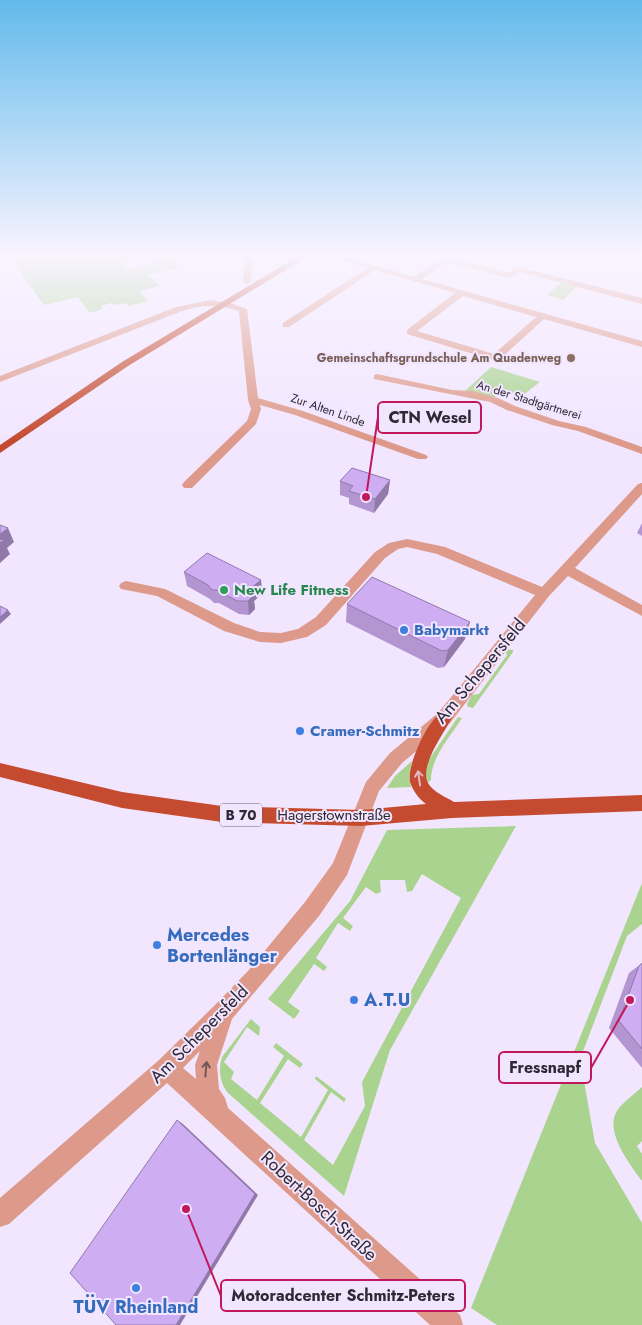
<svg xmlns="http://www.w3.org/2000/svg" width="642" height="1325" viewBox="0 0 642 1325" font-family="Jost,sans-serif">
	<rect width="100%" height="100%" fill="#f2e6ff"/>
	<!-- green -->
	<g fill="#a9d38f">
		<polygon points="11,254 128,254 130,262 124,264 128,269 155,264 151,259 166,255 181,267 148,275 160,286 139,291 148,301 129,306 125,303 115,305 111,303 101,306 103,309 90,313 78,297 44,305 23,276"/>
		<polygon points="563,281 578,285 563,300 547,295"/>
		<polygon points="491,367 540,382 522,396 502,390 494,398 465,391"/>
		<polygon points="507,649 513,650 513,652 473,708 468,707 467,704 472,695 479,694 507,655 505,651"/>
		<path d="M458 717 462 718C450 737 431 757 431 780L425 785V767L428 761Z"/>
		<polygon points="412,761 409,778 411,787 387,788 395,776"/>
		<path d="M516 826 390 1050 344 1196 228 1093C220 1083 218 1069 222 1057L251 1019 260 1027 259 1036 247 1027 224 1062 234 1072 231 1079 257 1100 284 1056 273 1047 276 1043 303 1064 300 1068 288 1059 260 1103 301 1137 328 1090 315 1079 316 1076 346 1099 344 1102 331 1092 304 1140 333 1165 365 1106 362 1082 461 898 422 874 412 891 407 892 405 880H380L381 892 376 894 366 887 343 918 353 926 350 931 338 923 316 958 327 967 324 971 314 964 288 1002 300 1011 294 1019 268 999 350 901 387 830Z"/>
		<polygon points="642,883 642,924 627,936 580,1059 595,1143 642,1223 642,1325 497,1325 471,1308"/>
		<path d="M642 1087V1141L637 1146 642 1154V1181C631 1166 607 1135 615 1115 619 1104 634 1095 642 1087Z"/>
	</g>
	<g fill="none" stroke-linecap="round" stroke-linejoin="round">
		<!-- minor -->
		<g fill="#dd9989" fill-rule="evenodd">
			<polygon points="245,254 253,254 251,282 247,284 243,282"/>
			<path d="M322 254H336L414 277 447 254H457L452 258 508 273 518 267 642 298V304L520 272 510 278 447 262 422 279 642 341V347L544 319 499 360H493L407 334V330L455 293 375 270 289 327H283V323L367 268ZM463 296 536 317 494 354 417 331Z"/>
			<path d="M211 300 233 304 247 309 258 398 303 411 426 455 428 457 426 459H418L295 415 260 405 261 409 256 424 192 488H184L182 485 184 482 247 421 251 409 248 400 239 311C218 304 202 305 182 311L0 382V376L176 307Z"/>
			<polygon points="377,374 452,390 472,391 498,398 515,406 559,421 586,427 642,447 642,454 578,431 552,425 507,410 490,402 374,379 374,375"/>
			<path d="M642 483V494L575 568 642 605V616L568 576 549 596 450 723 402 763 379 791 347 875 319 916 232 1019 217 1065 219 1089 225 1098 228 1108 460 1315 463 1325H430L167 1083 9 1224 0 1227V1198L159 1060 216 1004 248 971 305 902 333 863 366 782 390 753 438 713 535 595 437 554 407 547 398 549 385 558 326 625 307 637 281 643 260 642 224 631 157 596 121 589 119 586 121 583 126 581 165 589 234 623 260 632 281 633 298 629 316 617 375 552 389 543 407 539 445 547 542 587 638 484ZM200 1051 195 1065 196 1079 183 1068Z"/>
		</g>
		<!-- major -->
		<g fill="#c44b2f" fill-rule="evenodd">
			<polygon points="302,254 312,254 128,366 0,453 0,445 122,362"/>
			<path d="M444 711 450 713 452 718C444 733 419 766 428 783 433 792 446 797 454 802L642 795V811L452 818 361 826 222 822 122 808 0 777V763L122 792 222 806 361 810 426 804C419 799 413 791 410 782 406 767 429 716 444 711Z"/>
		</g>
	</g>
	<!-- wall -->
	<g fill="#b295d1">
		<polygon points="390,480 388,494 374,513 349,504 349,498 340,495 340,481"/>
		<polygon points="642,523 642,536 637,533"/>
		<polygon points="184,572 261,580 262,594 254,601 255,609 249,615 239,614 219,603 214,603 210,599 187,586"/>
		<polygon points="347,604 465,639 444,667 438,668 346,622"/>
		<polygon points="642,963 642,1068 609,1028 629,973"/>
	</g>
	<!-- shaded-wall -->
	<g fill="#9179aa">
		<polygon points="390,480 388,494 374,513 375,499"/>
		<polygon points="8,528 14,542 7,548 10,554 0,563 0,534"/>
		<polygon points="261,580 262,594 254,601 255,609 249,615 248,601 250,589"/>
		<polygon points="8,610 11,614 0,624 0,617"/>
		<polygon points="470,622 465,639 444,667 448,650"/>
		<polygon points="177,1120 183,1124 258,1195 180,1325 176,1325"/>
	</g>
	<!-- building -->
	<g fill="#cfadf3" stroke="#9179aa">
		<polygon points="352,468 390,480 375,499 349,491 353,486 340,481"/>
		<polygon points="0,525 8,528 0,534"/>
		<polygon points="0,539 4,540 0,543"/>
		<polygon points="207,553 261,580 250,589 253,596 248,601 237,601 217,590 212,590 208,585 184,572"/>
		<polygon points="372,577 470,622 448,650 442,651 347,604"/>
		<polygon points="0,606 8,610 0,617"/>
		<polygon points="642,963 642,1049 619,1021 639,966"/>
		<polygon points="177,1120 255,1194 176,1325 116,1325 70,1273"/>
	</g>
	<!-- one-way arrows -->
	<defs><path id="oneway-shaft" d="M-6 0H5M1.5-3L5.5 0L1.5 3" fill="none" stroke-width="1.6" stroke-linecap="round" stroke-linejoin="round" transform="scale(1.25)"/></defs>
	<use stroke="#e4b8c1" href="#oneway-shaft" transform="translate(419 778) rotate(-98)"/>
	<use stroke="#755657" href="#oneway-shaft" transform="translate(206 1069) rotate(-85)"/>
	<!-- sky -->
	<linearGradient id="sky" x2="0" y2="1"><stop stop-color="#62baeb"/><stop offset="0.58" stop-color="#f9f4ff"/><stop offset="1" stop-color="#f9f4ff" stop-opacity="0"/></linearGradient>
	<rect width="642" height="440" fill="url(#sky)"/>
	<!-- markers -->
	<circle fill="#8d6e63" stroke="#f2e6ff" stroke-width="2" cx="571" cy="358" r="5"/>
	<circle fill="#2e9e5b" stroke="#f2e6ff" stroke-width="2" cx="224" cy="590" r="5"/>
	<g fill="#3f7fe0" stroke="#f2e6ff" stroke-width="2">
		<circle cx="404" cy="630" r="5"/>
		<circle cx="300" cy="731" r="5"/>
		<circle cx="157" cy="945" r="5"/>
		<circle cx="354" cy="1000" r="5"/>
		<circle cx="136" cy="1288" r="5"/>
	</g>
	<g text-anchor="middle" dominant-baseline="central" stroke-width="4" stroke-linejoin="round" paint-order="stroke">
		<!-- far-education labels -->
		<g font-size="12" font-weight="bold" fill="#785e54" stroke="#f2e6ff" text-anchor="end">
			<text x="561" y="358">Gemeinschaftsgrundschule Am Quadenweg</text>
		</g>
		<!-- far-street labels -->
		<g font-size="12" fill="#2f2935" stroke="#f2e6ff">
			<text transform="translate(529 400) rotate(17)">An der Stadtgärtnerei</text>
			<text transform="translate(328 410) rotate(19)">Zur Alten Linde</text>
		</g>
		<!-- shield labels -->
		<rect fill="#f2e6ff" stroke="#6a6272" stroke-width="1" x="220" y="803.5" width="42" height="23" rx="4"/>
		<g font-size="14" font-weight="bold" fill="#2f2935">
			<text x="241" y="815">B 70</text>
		</g>
		<!-- leisure labels -->
		<g font-size="15" font-weight="bold" fill="#27864d" stroke="#f2e6ff" text-anchor="start">
			<text x="234" y="590">New Life Fitness</text>
		</g>
		<!-- shop labels -->
		<g font-size="15" font-weight="bold" fill="#366cbe" stroke="#f2e6ff" text-anchor="start">
			<text x="414" y="630">Babymarkt</text>
			<text x="310" y="731">Cramer-Schmitz</text>
		</g>
		<!-- street labels -->
		<g font-size="15" fill="#2f2935" stroke="#f2e6ff">
			<text x="334" y="815">Hagerstownstraße</text>
		</g>
		<!-- near-street labels -->
		<g font-size="18" fill="#2f2935" stroke="#f2e6ff">
			<text transform="translate(480 671) rotate(-50)">Am Schepersfeld</text>
			<text transform="translate(199 1034) rotate(-45)">Am Schepersfeld</text>
			<text transform="translate(319 1206) rotate(43)">Robert-Bosch-Straße</text>
		</g>
		<!-- near-shop labels -->
		<g font-size="18" font-weight="bold" fill="#366cbe" stroke="#f2e6ff" text-anchor="start">
			<text x="167" y="935">Mercedes<tspan x="167" dy="21">Bortenlänger</tspan></text>
			<text x="364" y="1000">A.T.U</text>
			<text x="136" y="1307" text-anchor="middle">TÜV Rheinland</text>
		</g>
	</g>
	<!-- callouts -->
	<path fill="none" stroke="#c2185b" stroke-width="2" d="M366 497L378 417M630 1000L591 1068M186 1209L221 1296"/>
	<g fill="#c2185b" stroke="#f2e6ff" stroke-width="2">
		<circle cx="366" cy="497" r="5"/>
		<circle cx="630" cy="1000" r="5"/>
		<circle cx="186" cy="1209" r="5"/>
	</g>
	<g fill="#f2e6ff" stroke="#c2185b" stroke-width="2">
		<rect x="378" y="402" width="103" height="31" rx="5"/>
		<rect x="499" y="1052" width="92" height="31" rx="5"/>
		<rect x="221" y="1280" width="244" height="31" rx="5"/>
	</g>
	<g font-size="16" text-anchor="middle" font-weight="bold" fill="#2f2935">
		<text x="430" y="423">CTN Wesel</text>
		<text x="545" y="1073">Fressnapf</text>
		<text x="343" y="1301">Motoradcenter Schmitz-Peters</text>
	</g>
</svg>
